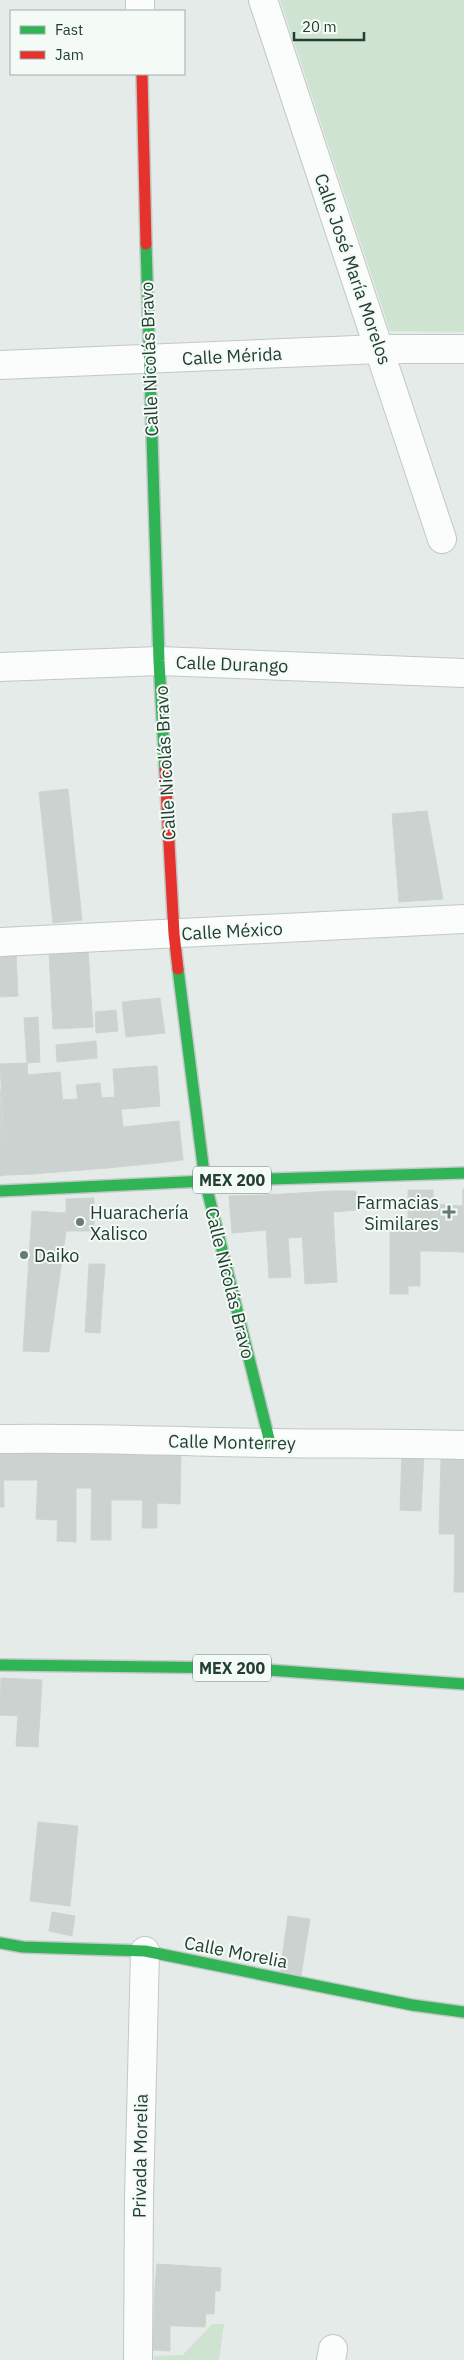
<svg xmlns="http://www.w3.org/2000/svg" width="464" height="2360" viewBox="0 0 464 2360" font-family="'IBM Plex Sans',sans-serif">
	<rect width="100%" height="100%" fill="#e5ebe8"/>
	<!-- green -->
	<g fill="#cee4d1">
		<polygon points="280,0 464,0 464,332 390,331"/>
		<polygon points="212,2324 224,2324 219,2360 154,2360 154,2356 183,2355"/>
	</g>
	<!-- building -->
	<g fill="#ccd2cf" stroke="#ced4d0">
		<polygon points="68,789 82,920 53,923 39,792"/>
		<polygon points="427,811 443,899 399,902 392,814"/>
		<polygon points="88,950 93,1027 53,1029 49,952"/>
		<polygon points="0,953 16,953 18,996 0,997"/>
		<polygon points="160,998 165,1033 126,1037 122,1002"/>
		<polygon points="116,1010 118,1031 96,1033 95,1012"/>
		<polygon points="38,1017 40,1062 27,1063 24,1018"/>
		<polygon points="96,1041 97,1058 57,1062 56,1045"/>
		<polygon points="27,1063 34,1174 6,1175 0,1064"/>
		<polygon points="157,1066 160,1106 102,1111 101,1098 115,1097 113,1069"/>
		<polygon points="60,1072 69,1171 34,1174 28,1075"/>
		<polygon points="100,1083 108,1168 69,1171 62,1100 78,1099 76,1085"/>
		<polygon points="0,1089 6,1175 0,1176"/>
		<polygon points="121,1109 123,1127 104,1129 102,1111"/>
		<polygon points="179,1121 181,1142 165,1143 167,1162 108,1168 104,1129"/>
		<polygon points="181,1142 183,1160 167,1162 165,1143"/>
		<polygon points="463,1189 464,1189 464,1253 462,1252"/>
		<polygon points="408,1190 433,1190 434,1251 420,1251 420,1286 408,1286"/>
		<polygon points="332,1191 337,1282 305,1284 300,1193"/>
		<polygon points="332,1191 356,1191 357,1210 333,1212"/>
		<polygon points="300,1193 302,1237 288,1238 291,1277 269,1278 264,1195"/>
		<polygon points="264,1195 267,1230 232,1233 229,1196"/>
		<polygon points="94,1198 94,1231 66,1231 66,1199"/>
		<polygon points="433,1204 463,1206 462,1252 434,1251"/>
		<polygon points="32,1211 66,1213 66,1231 49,1352 23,1351"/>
		<rect x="390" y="1224" width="18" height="70"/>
		<polygon points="89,1264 105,1264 100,1333 85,1332"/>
		<polygon points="0,1450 3,1450 4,1507 0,1507"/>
		<polygon points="3,1450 39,1452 38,1480 3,1480"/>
		<polygon points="39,1452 59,1452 57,1520 36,1519"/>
		<polygon points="59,1452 92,1452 92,1488 76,1488 76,1542 57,1541"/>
		<polygon points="92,1452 111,1452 111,1540 91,1540"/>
		<polygon points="111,1452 144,1453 143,1500 111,1500"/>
		<polygon points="144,1453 181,1454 180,1504 157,1503 157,1528 142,1528"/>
		<polygon points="402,1453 424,1454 421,1511 400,1510"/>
		<polygon points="456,1457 464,1458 464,1592 454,1592"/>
		<polygon points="456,1457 455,1534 439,1534 441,1458"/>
		<polygon points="1,1678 42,1680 38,1747 16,1746 18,1716 0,1715"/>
		<polygon points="38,1822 78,1826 70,1906 30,1901"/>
		<polygon points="52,1912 75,1916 72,1936 49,1931"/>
		<polygon points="288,1916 310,1919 301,1975 280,1972"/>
		<polygon points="157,2264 221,2268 220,2291 155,2287"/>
		<polygon points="155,2287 215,2290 214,2314 154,2311"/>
		<polygon points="154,2311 206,2313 205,2327 154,2325"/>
		<polygon points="154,2325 170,2325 170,2351 153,2350"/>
	</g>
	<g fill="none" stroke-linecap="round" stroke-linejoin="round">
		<defs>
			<g id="street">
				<polyline points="140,0 140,11"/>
				<polyline points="263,0 442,539"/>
				<polyline points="0,365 380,349 464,349"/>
				<polyline points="0,667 159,661 464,673"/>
				<polyline points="0,942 464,919"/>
				<path d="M0 1439C90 1437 180 1442 270 1443 335 1444 399 1443 464 1445"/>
				<polyline points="138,2360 139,2198 145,1951"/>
				<polyline points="331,2360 333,2349"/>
			</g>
			<g id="fast">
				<polyline points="146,244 159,661 165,770"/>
				<polyline points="178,969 205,1181 270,1443"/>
				<polyline points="0,1191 205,1181 464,1173"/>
				<polyline points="0,1665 240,1668 464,1684"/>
				<polyline points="0,1943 23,1947 145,1951 412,2005 464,2012"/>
			</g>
			<g id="jam">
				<polyline points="142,74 146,244"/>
				<polyline points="165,770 174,934 178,969"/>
			</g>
		</defs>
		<!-- street casing -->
		<use href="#street" stroke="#c2c8c5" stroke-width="30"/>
		<!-- fast casing -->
		<use href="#fast" stroke="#c1c8c5" stroke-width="14"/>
		<!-- jam casing -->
		<use href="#jam" stroke="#c1c8c5" stroke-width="14"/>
		<!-- street -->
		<use href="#street" stroke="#fbfcfc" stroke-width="28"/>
		<!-- fast -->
		<use href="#fast" stroke="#30b455" stroke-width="11"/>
		<!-- jam -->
		<use href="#jam" stroke="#e5322d" stroke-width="11"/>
	</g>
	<!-- markers -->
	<g fill="#667b71" stroke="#f4faf6" stroke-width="2">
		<path d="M446.5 1204.5h5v5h5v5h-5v5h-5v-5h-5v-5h5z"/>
		<circle cx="80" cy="1222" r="5"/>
		<circle cx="24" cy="1255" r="5"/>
	</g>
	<g text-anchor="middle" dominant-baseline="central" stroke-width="4" stroke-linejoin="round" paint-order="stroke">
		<!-- shield labels -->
		<g fill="#f4faf6" stroke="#61776c" stroke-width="1">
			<rect x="193" y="1166.5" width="78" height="27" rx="4"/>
			<rect x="193" y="1654.5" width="78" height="27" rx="4"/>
		</g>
		<g font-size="16" font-weight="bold" fill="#223f31">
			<text x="232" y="1180">MEX 200</text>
			<text x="232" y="1668">MEX 200</text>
		</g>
		<!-- street labels -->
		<g font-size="18" fill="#223f31" stroke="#f4faf6">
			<text transform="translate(353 269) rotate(71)">Calle José María Morelos</text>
			<text transform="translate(232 356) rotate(-3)">Calle Mérida</text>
			<text transform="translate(149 359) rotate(-92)">Calle Nicolás Bravo</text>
			<text transform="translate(232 664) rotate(2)">Calle Durango</text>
			<text transform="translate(165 763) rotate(-93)">Calle Nicolás Bravo</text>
			<text transform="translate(232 931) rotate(-3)">Calle México</text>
			<text transform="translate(230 1283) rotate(76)">Calle Nicolás Bravo</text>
			<text transform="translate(232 1442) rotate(1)">Calle Monterrey</text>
			<text transform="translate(236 1952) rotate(11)">Calle Morelia</text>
			<text transform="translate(140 2156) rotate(-89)">Privada Morelia</text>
		</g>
		<!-- poi labels -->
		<g font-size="18" fill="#223f31" stroke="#f4faf6" text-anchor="start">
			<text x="439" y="1202" text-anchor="end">Farmacias<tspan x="439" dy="21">Similares</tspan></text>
			<text x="90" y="1212">Huarachería<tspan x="90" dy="21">Xalisco</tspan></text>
			<text x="34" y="1255">Daiko</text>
		</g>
	</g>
	<!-- legend -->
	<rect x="10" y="10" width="175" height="65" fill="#f4faf6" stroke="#a0afa7"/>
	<rect x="20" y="26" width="25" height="8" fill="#30b455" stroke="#a0afa7"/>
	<text x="55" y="35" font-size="15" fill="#223f31">Fast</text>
	<rect x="20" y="51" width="25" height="8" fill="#e5322d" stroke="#a0afa7"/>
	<text x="55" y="60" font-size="15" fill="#223f31">Jam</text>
	<!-- scale -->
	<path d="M294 32v8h70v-8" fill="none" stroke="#223f31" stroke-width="2.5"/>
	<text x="302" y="32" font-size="15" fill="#223f31" stroke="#f4faf6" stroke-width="4" paint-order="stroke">20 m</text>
</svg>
